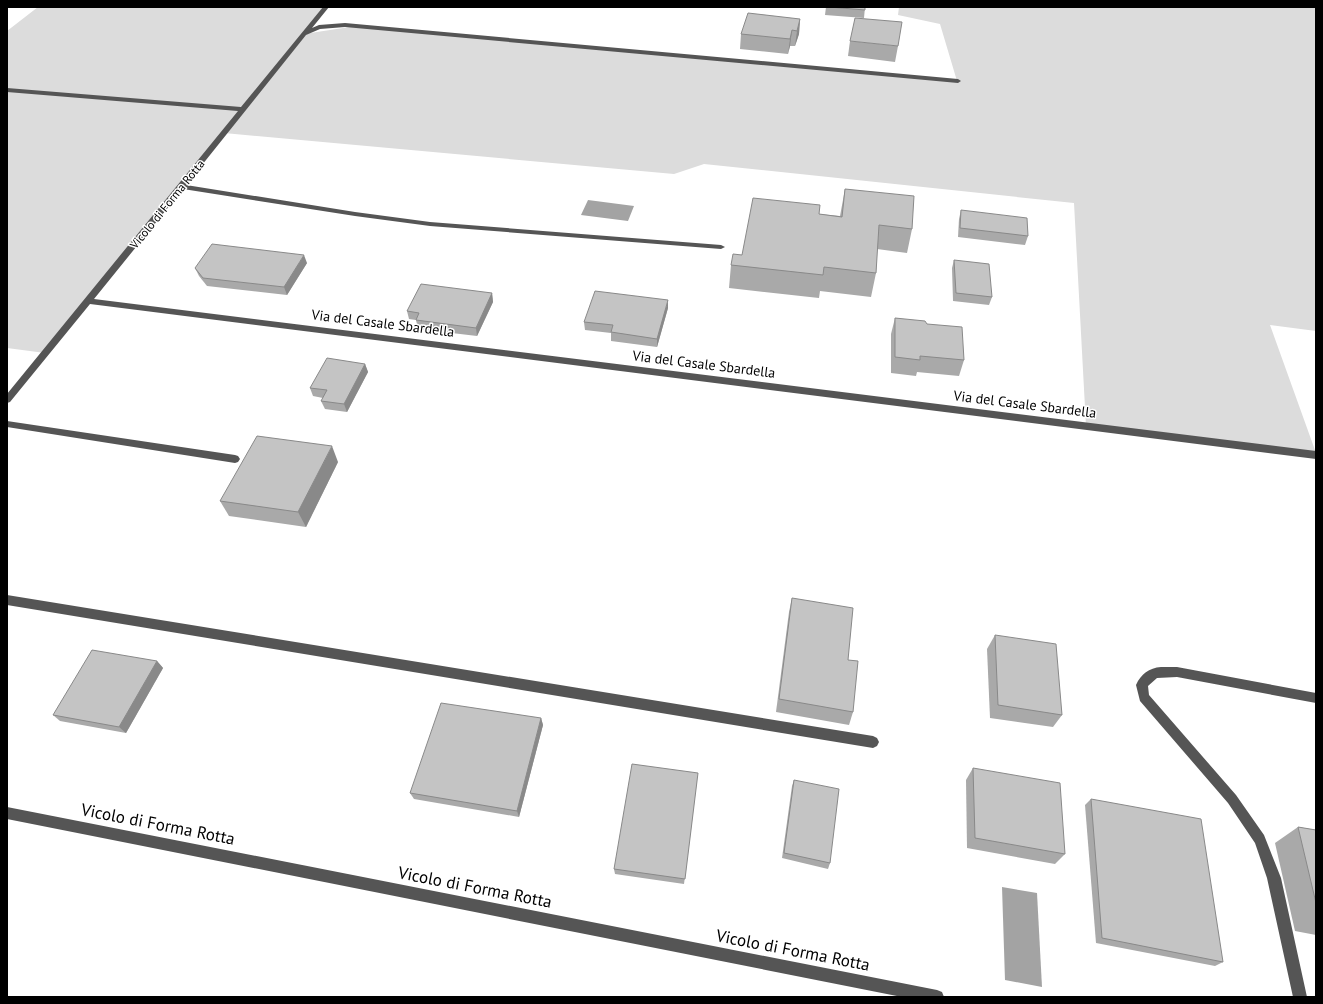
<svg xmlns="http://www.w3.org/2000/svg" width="1323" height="1004" viewBox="0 0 1323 1004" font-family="'PT Sans',sans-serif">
	<rect width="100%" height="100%" fill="#fff"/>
	<!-- green -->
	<polygon fill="#dcdcdc" points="38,7 328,7 304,34 356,26 957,81 940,24 898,15 899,7 1316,7 1316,331 1270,325 1316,453 1086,426 1074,203 704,164 674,174 224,133 45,353 7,348 7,31"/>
	<!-- water -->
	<g fill="#a3a3a3">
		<polygon points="588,200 634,206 628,221 581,215"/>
		<polygon points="1002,887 1037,893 1042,987 1005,980"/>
	</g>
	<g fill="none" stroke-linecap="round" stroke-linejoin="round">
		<!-- minor -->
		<g fill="#555" fill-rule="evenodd">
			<polygon points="323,7 329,7 312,28 319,25 345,23 958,79 961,81 958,83 345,27 320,29 306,35 186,185 355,212 430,222 721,245 725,247 721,249 430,226 355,216 183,189 94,299 1316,451 1316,459 90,304 10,402 7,403 7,394 238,111 7,92 7,88 241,107"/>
			<polygon points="7,421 235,455 238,456 240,459 238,462 235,463 7,427"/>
			<polygon points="7,595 873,736 877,738 879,742 877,746 873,748 7,605"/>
			<path d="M1161 667H1177L1316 693V703L1177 677 1157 678 1148 686 1149 695 1236 795 1264 835 1281 878 1307 997H1293L1267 878 1255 843 1228 803 1140 701 1136 685C1141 674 1149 668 1161 667Z"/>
			<polygon points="7,807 937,990 942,992 944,997 902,997 7,819"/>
		</g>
	</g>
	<!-- wall -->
	<g fill="#a9a9a9">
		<polygon points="826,7 865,7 864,18 825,15"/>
		<polygon points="800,19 799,34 795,46 790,46 788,54 740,49 741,34"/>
		<polygon points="850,41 898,46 895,62 848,56"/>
		<polygon points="845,189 912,229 907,253 877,249 876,273 871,297 820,291 819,298 729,288 731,265 742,255 819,214 840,216"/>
		<polygon points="961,210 1028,236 1025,245 958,237 959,219"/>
		<polygon points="954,260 992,297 989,305 953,301 952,268"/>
		<polygon points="307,263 287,295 207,286 199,276 195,268"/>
		<polygon points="492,293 493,302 477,336 418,329 416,320 409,319 407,311"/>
		<polygon points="668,308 657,347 611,341 611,333 585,330 584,322"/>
		<polygon points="895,318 927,324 964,360 959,376 917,372 916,376 891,373 891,334"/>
		<polygon points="365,364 368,372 347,412 325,409 321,401 323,398 313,396 310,388"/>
		<polygon points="338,462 306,527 229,516 220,501"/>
		<polygon points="792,598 848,660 853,712 849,725 776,712 789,612"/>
		<polygon points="995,635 1062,715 1053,727 990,718 987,649"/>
		<polygon points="157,661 163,668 126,733 60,721 53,715"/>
		<polygon points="541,718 543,725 519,817 414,799 410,793"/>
		<polygon points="973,768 1065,854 1055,864 967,848 966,780"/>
		<polygon points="697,779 684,884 615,874 614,869"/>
		<polygon points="794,780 830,863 828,869 782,858 792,786"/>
		<polygon points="1091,799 1223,962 1215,966 1096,943 1085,805"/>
		<polygon points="1298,827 1316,830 1316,935 1295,931 1275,843"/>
	</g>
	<!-- shaded-wall -->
	<g fill="#898989">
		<polygon points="800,19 799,34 795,46 797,31"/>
		<polygon points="792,30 790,46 788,54 790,39"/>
		<polygon points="304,255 307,263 287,295 284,287"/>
		<polygon points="492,293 493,302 477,336 476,328"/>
		<polygon points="668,300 668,308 657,347 657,339"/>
		<polygon points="365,364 368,372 347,412 344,404"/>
		<polygon points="332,446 338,462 306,527 298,512"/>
		<polygon points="157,661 163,668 126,733 119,727"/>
		<polygon points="541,718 543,725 519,817 517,811"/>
	</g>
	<!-- building -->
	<g fill="#c4c4c4" stroke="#898989">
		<polygon points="829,7 865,7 865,10"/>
		<polygon points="748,13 800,19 797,31 792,30 790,39 741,34"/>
		<polygon points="855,18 902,22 898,46 850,41"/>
		<polygon points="845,189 914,196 912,229 879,225 876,273 824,267 823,275 731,265 733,254 742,255 753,198 820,205 819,214 842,217"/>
		<polygon points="961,210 1027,218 1028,236 960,228"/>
		<polygon points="212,244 304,255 284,287 203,278 195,268"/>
		<polygon points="954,260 989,264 992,297 956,293"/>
		<polygon points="421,284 492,293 476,328 416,320 419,313 407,311"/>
		<polygon points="595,291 668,300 657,339 611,332 613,325 584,322"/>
		<polygon points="895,318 925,321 927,324 962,327 964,360 920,356 920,360 895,357"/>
		<polygon points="327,358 365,364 344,404 321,401 327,390 310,388"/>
		<polygon points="257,436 332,446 298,512 220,501"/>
		<polygon points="792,598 853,608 848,660 858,661 853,712 779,699"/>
		<polygon points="995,635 1056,644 1062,715 998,705"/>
		<polygon points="92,650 157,661 119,727 53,715"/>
		<polygon points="441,703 541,718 517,811 410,793"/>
		<polygon points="632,764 698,773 685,879 614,869"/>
		<polygon points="973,768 1060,783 1065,854 975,838"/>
		<polygon points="794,780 839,789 830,863 784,853"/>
		<polygon points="1091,799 1201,819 1223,962 1102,938"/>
		<polygon points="1298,827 1316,830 1316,903"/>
	</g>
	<g text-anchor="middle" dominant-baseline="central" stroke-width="3" stroke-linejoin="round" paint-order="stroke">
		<!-- far-street labels -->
		<g font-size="12" fill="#000" stroke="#fff">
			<text transform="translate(167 204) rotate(-51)">Vicolo di Forma Rotta</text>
		</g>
		<!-- street labels -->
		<g font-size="14" fill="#000" stroke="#fff">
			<text transform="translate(383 323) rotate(7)">Via del Casale Sbardella</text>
			<text transform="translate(704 364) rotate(7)">Via del Casale Sbardella</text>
			<text transform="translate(1025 404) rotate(7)">Via del Casale Sbardella</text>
		</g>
		<!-- near-street labels -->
		<g font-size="17" fill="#000" stroke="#fff">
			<text transform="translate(158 824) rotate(11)">Vicolo di Forma Rotta</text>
			<text transform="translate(475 887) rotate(11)">Vicolo di Forma Rotta</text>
			<text transform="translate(793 950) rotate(11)">Vicolo di Forma Rotta</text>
		</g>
	</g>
	<!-- border -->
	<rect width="1323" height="1004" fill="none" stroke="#000000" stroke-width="16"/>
</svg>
